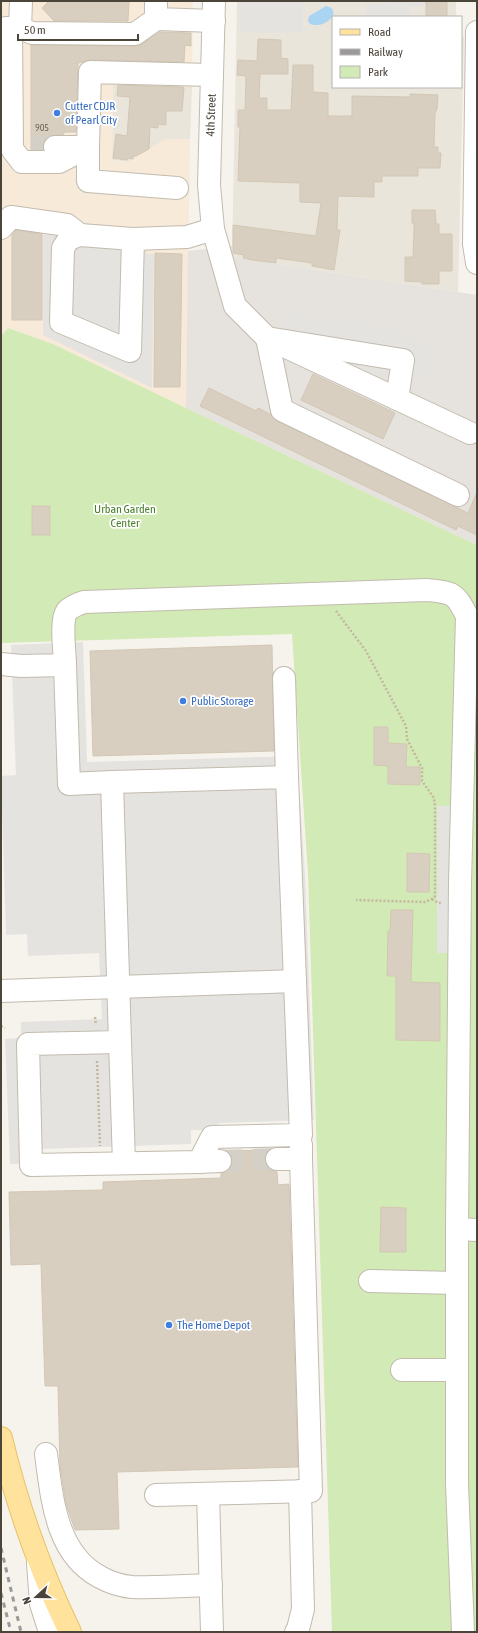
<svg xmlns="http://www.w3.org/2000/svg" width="478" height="1633" viewBox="0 0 478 1633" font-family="'Asap Condensed',sans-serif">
	<rect width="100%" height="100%" fill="#f6f3ec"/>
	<!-- residential -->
	<g fill="#eae5da">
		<polygon points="237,1 456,1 456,17 333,17 333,87 461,87 461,36 464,37 458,292 232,257"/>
		<polygon points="113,85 192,87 190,139 166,139 128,162 112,160"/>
	</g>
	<!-- commercial -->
	<polygon fill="#f7ead8" points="1,1 193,1 192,87 113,85 112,160 128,162 166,139 190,139 186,408 53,344 8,328 1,336"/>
	<!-- industrial -->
	<polygon fill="#e6e2dd" points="232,246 232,257 477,295 477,545 186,408 188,251"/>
	<!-- green -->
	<polygon fill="#d2eab5" points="8,328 53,344 186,408 477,545 477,1632 332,1632 308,874 292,634 1,643 1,336"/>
	<!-- parking -->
	<g fill="#e5e3e0">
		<polygon points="240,1 303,1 303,33 240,32"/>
		<polygon points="386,1 425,1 424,6 410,6 410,17 366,17 366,3 386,4"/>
		<polygon points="43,235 55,235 146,250 147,254 154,254 152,388 43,335"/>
		<polygon points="285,312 410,331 408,345 432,348 427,381 278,358"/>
		<polygon points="83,642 87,762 297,756 305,875 314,1120 221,1123 203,1130 191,1130 191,1144 40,1149 40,1163 10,1164 5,1039 21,1038 21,1022 102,1019 99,953 28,956 27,934 6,935 1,776 16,775 11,645"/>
		<polygon points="437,806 469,806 468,953 437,953"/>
	</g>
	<!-- water -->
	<path fill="#a9d4f2" d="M326 6C344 10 325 30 310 24L308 21 309 16Z"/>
	<!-- building -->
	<g fill="#d8cfc1" stroke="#d3c7b4">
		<polygon points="49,1 129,1 128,21 54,21 42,8"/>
		<rect x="426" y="1" width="21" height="16"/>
		<polygon points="160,32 191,33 191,46 185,45 184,62 90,60 78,63 76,132 64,132 64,134 49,136 44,141 43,150 31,150 31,45 135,46 142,44"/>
		<polygon points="258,39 281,40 281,58 288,59 288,74 260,74 259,98 267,98 267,110 291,110 293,65 313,65 313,92 328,93 328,116 352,116 352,96 410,97 410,94 438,95 437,109 435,113 434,147 438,147 438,153 441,153 440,168 418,168 418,176 382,176 382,182 374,182 374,197 338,196 337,230 340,230 334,270 312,266 312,263 276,258 276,263 252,260 243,258 244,255 233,253 233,225 316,236 321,203 300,202 300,183 238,181 240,127 238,127 238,110 245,110 246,76 237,75 238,60 257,61"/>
		<polygon points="118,85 183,87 184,89 182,111 166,111 166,125 158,124 158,128 150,127 149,149 136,156 133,156 133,159 128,158 127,160 113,158 116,134 127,136 130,97 117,96"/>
		<polygon points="412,210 435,210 436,224 439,224 439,234 452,234 452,271 439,271 439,284 422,284 422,282 405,281 405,257 413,257 414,229 414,223 412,223"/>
		<polygon points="16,230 42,234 42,320 12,320 12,235"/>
		<polygon points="155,253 182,254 180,387 154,387"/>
		<polygon points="313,374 395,413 383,439 301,400"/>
		<polygon points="209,388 256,411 258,408 270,414 277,421 468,513 477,492 477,535 458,526 456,530 200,406"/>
		<rect x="32" y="506" width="18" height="29"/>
		<polygon points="272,645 274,751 93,756 90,651"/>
		<polygon points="374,727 388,727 388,743 407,744 406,767 420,767 420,785 388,784 388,766 374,765"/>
		<polygon points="407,853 430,854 429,892 407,892"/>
		<polygon points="391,910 413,910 411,982 440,983 440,1041 396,1040 396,976 387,976 388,931 390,931"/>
		<polygon points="269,1150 266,1153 265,1159 266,1165 270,1170 277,1172 278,1185 289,1184 298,1467 117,1472 119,1529 75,1530 66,1504 60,1466 58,1386 45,1386 41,1264 11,1265 9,1192 103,1190 103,1182 221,1178 221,1173 227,1171 231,1166 232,1160 231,1155 227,1151"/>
		<polygon points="381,1207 406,1208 406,1252 380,1252"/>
	</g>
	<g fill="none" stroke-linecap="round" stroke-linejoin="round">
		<!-- minor-tunnel -->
		<g stroke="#d4d0c8" stroke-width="22" stroke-dasharray="22 11" stroke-linecap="butt">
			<polyline points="31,147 55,147"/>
			<polyline points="220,1161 277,1159"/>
		</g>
		<defs>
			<g id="minor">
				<polyline points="156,1 156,19 214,21"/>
				<polyline points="214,1 209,185 213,229 235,306 267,338 470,433"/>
				<polyline points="6,28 20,28 21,1"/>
				<polyline points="11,28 12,149 22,162 59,162 88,147 90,72 212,75"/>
				<polyline points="20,28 32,33 135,34 156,19"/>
				<polyline points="477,32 474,244 477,263"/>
				<polyline points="55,147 88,147 88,181 177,188"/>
				<polyline points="1,228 11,217 67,225 80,235"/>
				<polyline points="133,239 130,351 61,322 63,248 69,239 80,235 133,239 187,237 213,229"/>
				<polyline points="397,399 403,360 267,338 282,410 458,495"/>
				<path d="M1 664 21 666 65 665C65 652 60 621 67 611 72 606 78 604 84 602L427 590C453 593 455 592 467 616L460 882 457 1229V1484L463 1632"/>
				<polyline points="65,665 69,784 112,782"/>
				<polyline points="284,678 287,777"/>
				<polygon points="287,777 301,1135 212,1137 199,1162 31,1165 28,1044 120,1042 112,782"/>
				<polyline points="1,991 295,981"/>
				<polyline points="120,1042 124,1163"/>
				<polyline points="277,1159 301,1159 301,1145"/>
				<polyline points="199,1162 220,1161"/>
				<polyline points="457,1229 477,1230"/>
				<polyline points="370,1281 457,1283"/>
				<polyline points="402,1370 457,1370"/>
				<path d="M46 1454C52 1499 56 1554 100 1577 109 1582 121 1586 132 1587 158 1588 185 1586 211 1585"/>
				<polyline points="208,1494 212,1632"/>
				<polyline points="156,1495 311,1491 301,1159"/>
				<polyline points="38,1563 41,1604 50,1632"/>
				<polyline points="296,1632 298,1629 303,1609 300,1491"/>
			</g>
			<path id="major" d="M1 1438C17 1505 40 1570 70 1632"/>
		</defs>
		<!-- minor casing -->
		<use href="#minor" stroke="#c2bbae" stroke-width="24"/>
		<!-- major casing -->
		<use href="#major" stroke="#e6c16a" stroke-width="24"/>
		<!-- path -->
		<g stroke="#c4b79f" stroke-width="2.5" stroke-dasharray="2 2" stroke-linecap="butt">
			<polyline points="336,611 366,651 406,726 407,739 422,768 422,781 434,798 435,806 435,896 432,899 425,902 356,900"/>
			<polyline points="432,899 438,903 442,903"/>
			<polyline points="95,1017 96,1025"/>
			<polyline points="1,1026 5,1028"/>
			<polyline points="97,1061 100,1146"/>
		</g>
		<!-- minor -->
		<use href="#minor" stroke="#fff" stroke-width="22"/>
		<!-- major -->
		<use href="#major" stroke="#ffe39c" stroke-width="22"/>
		<!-- rail -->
		<g stroke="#9a9a9a" stroke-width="3" stroke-dasharray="5 5" stroke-linecap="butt">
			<polyline points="1,1548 21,1632"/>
			<polyline points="1,1593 11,1632"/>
		</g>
	</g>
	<!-- markers -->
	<g fill="#3f7fe0" stroke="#fff" stroke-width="1.5">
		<circle cx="57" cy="113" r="4"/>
		<circle cx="183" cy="701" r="4"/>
		<circle cx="169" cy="1325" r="4"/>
	</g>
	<g text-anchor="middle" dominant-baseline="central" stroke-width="3.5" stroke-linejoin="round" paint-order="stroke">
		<!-- number labels -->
		<g font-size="10" fill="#6e675b">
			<text x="42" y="127">905</text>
		</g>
		<!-- shop labels -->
		<g font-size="12" fill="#366cbe" stroke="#fff" text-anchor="start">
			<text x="65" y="106">Cutter CDJR<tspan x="65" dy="14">of Pearl City</tspan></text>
			<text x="191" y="701">Public Storage</text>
			<text x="177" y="1325">The Home Depot</text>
		</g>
		<!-- street labels -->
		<g font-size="12" fill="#4b4439" stroke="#fff">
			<text transform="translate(211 115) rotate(-88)">4th Street</text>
		</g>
		<!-- park labels -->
		<g font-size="12" fill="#4a7f2a" stroke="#fff">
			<text x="125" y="509">Urban Garden<tspan x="125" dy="14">Center</tspan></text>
		</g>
	</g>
	<!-- border -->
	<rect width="478" height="1633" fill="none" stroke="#4b4439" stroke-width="4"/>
	<!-- legend -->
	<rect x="332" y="16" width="130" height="72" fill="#ffffff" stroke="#b7b4b0"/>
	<rect x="340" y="29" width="20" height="6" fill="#ffe39c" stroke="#b7b4b0"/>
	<text x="368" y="36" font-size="12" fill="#4b4439">Road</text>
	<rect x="340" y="49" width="20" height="6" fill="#9a9a9a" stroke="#b7b4b0"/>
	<text x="368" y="56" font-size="12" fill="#4b4439">Railway</text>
	<rect x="340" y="66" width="20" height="12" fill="#d2eab5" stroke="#b7b4b0"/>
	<text x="368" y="76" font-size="12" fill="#4b4439">Park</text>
	<!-- north arrow -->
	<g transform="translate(36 1597) rotate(249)" stroke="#ffffff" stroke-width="3" paint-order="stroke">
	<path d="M0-3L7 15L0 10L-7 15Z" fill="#4b4439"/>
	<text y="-6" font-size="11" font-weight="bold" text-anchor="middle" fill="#4b4439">N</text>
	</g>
	<!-- scale -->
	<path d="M18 34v6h120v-6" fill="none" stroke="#4b4439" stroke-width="2"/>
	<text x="24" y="34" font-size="12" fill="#4b4439" stroke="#ffffff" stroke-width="3" paint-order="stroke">50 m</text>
</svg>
